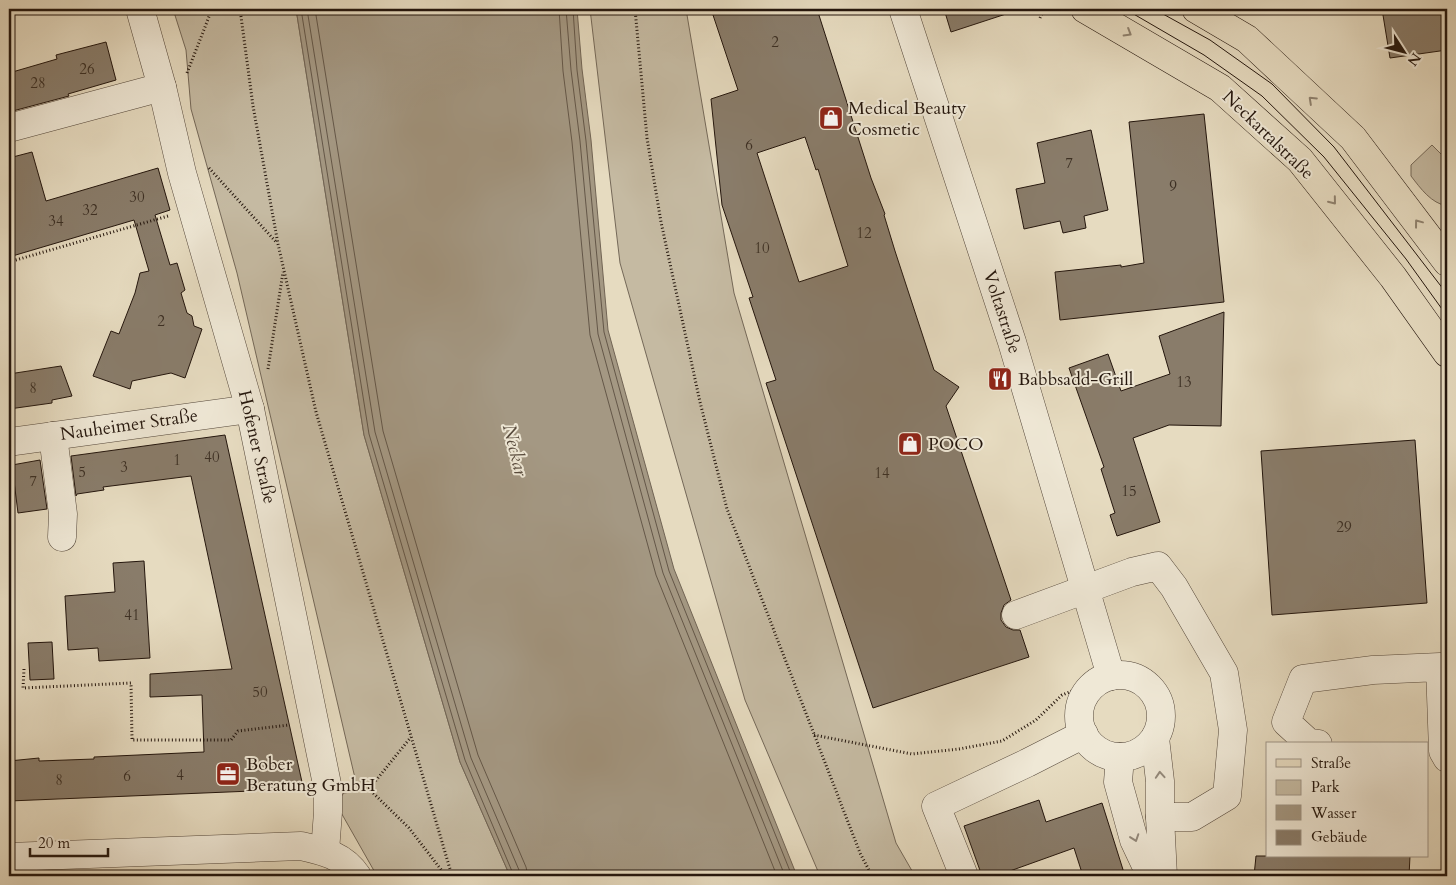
<svg xmlns="http://www.w3.org/2000/svg" width="1456" height="885" viewBox="0 0 1456 885" font-family="Cardo,serif">
	<rect width="100%" height="100%" fill="#e6dbc0"/>
	<filter id="stains"><feTurbulence type="fractalNoise" baseFrequency=".004" numOctaves="4"/><feColorMatrix values="0 0 0 0 .2 0 0 0 0 .09 0 0 0 0 .02 0 0 0 .5 -.17"/></filter>
	<radialGradient id="worn" r=".72"><stop offset=".6" stop-color="#630" stop-opacity="0"/><stop offset="1" stop-color="#630" stop-opacity=".3"/></radialGradient>
	<!-- green -->
	<g fill="#c5baa2" stroke="#746858">
		<polygon points="173,9 296,9 364,435 460,762 510,876 377,876 339,809 339,799 344,793 358,791 237,273 191,109 186,50"/>
		<polygon points="590,9 686,9 734,293 896,843 915,876 820,876 745,700 620,263"/>
		<path d="M1432 145 1447 160V206C1431 203 1421 189 1411 176V165Z"/>
	</g>
	<!-- water -->
	<polygon fill="#a49883" stroke="#716454" points="296,9 577,9 582,69 591,140 608,330 674,569 797,876 510,876 460,762 364,435"/>
	<g fill="none" stroke-linecap="round" stroke-linejoin="round">
		<!-- shore -->
		<g stroke="#645748" stroke-width="1">
			<polyline points="301,9 369,434 465,760 514,876"/>
			<polyline points="307,9 375,432 471,758 519,870 520,876"/>
			<polyline points="315,9 383,431 478,755 526,867 528,876"/>
			<polyline points="559,9 563,71 572,142 590,335 656,575 777,876"/>
			<polyline points="566,9 571,70 580,141 598,334 663,573 785,876"/>
			<polyline points="573,9 577,70 586,141 604,332 669,571 792,876"/>
		</g>
	</g>
	<!-- building -->
	<g fill="#897c6a" stroke="#24160d" fill-rule="evenodd">
		<path d="M711 9H817L871 178 885 214 884 215 895 251 934 370 959 387 946 406 1011 600 1004 605 1001 613V620L1006 627 1013 630H1020L1029 657 873 708 766 383 776 380 749 298 753 297 722 205 711 99 738 90ZM805 137 816 170 818 169 848 266 799 282 757 153Z"/>
		<polygon points="944,9 1008,9 1009,13 951,32"/>
		<polygon points="1382,9 1447,9 1447,50 1390,58"/>
		<polygon points="106,42 116,80 68,94 69,96 9,112 9,73 57,59 56,55"/>
		<polygon points="1204,114 1224,302 1060,320 1055,272 1121,265 1121,267 1144,263 1129,122"/>
		<polygon points="1091,130 1108,210 1084,216 1086,228 1063,233 1060,221 1024,229 1016,189 1045,183 1037,143"/>
		<polygon points="32,152 46,201 158,168 170,210 155,215 170,265 177,263 185,290 181,293 187,313 192,316 194,326 202,329 185,378 171,373 132,381 130,389 93,376 111,331 119,334 135,293 140,273 149,271 134,220 9,257 9,158"/>
		<polygon points="1224,312 1221,426 1169,425 1133,438 1160,522 1117,536 1110,515 1115,513 1101,469 1104,467 1069,368 1108,354 1121,391 1170,374 1159,336"/>
		<polygon points="61,366 72,396 52,400 52,403 9,409 9,374"/>
		<polygon points="225,435 302,782 252,791 9,801 9,761 39,758 39,761 94,759 94,757 204,752 202,695 150,697 150,674 232,669 191,476 103,487 104,490 77,494 76,496 71,456"/>
		<polygon points="1415,440 1427,603 1272,615 1261,451"/>
		<polygon points="40,460 47,509 18,513 12,465"/>
		<polygon points="144,561 150,658 99,661 98,648 68,650 65,596 115,592 113,563"/>
		<polygon points="52,642 54,679 30,680 28,643"/>
		<polygon points="1039,800 1046,822 1102,803 1125,876 1083,876 1074,848 996,876 982,876 964,826"/>
		<polygon points="1256,856 1410,856 1409,876 1254,876"/>
	</g>
	<g fill="none" stroke-linecap="round" stroke-linejoin="round">
		<defs>
			<g id="minor">
				<polyline points="140,9 162,87 182,173 250,409 328,789 328,812 325,851"/>
				<polyline points="903,9 1012,342 1111,676"/>
				<polyline points="9,128 162,87"/>
				<polyline points="53,436 63,514 62,537"/>
				<polyline points="9,442 250,409"/>
				<polyline points="1016,615 1132,572 1158,566 1174,587 1224,673 1233,730 1227,796 1192,817 1160,817"/>
				<circle cx="1120" cy="716" r="41"/>
				<polyline points="1155,738 1160,781 1160,817 1163,876"/>
				<polyline points="1318,744 1309,743 1286,722 1303,679 1373,670 1440,667 1443,751 1447,758"/>
				<polyline points="1120,757 1118,782 1134,840 1151,876"/>
				<path d="M9 857 301 846C324 851 344 856 357 876"/>
				<polyline points="964,876 936,806 1027,763 1084,734"/>
			</g>
			<g id="major">
				<polyline points="1085,9 1220,88 1300,160 1393,277 1447,353"/>
				<polyline points="1196,9 1247,39 1353,138 1447,262"/>
			</g>
		</defs>
		<!-- minor casing -->
		<use href="#minor" stroke="#54473a" stroke-width="29"/>
		<!-- major casing -->
		<use href="#major" stroke="#24160d" stroke-width="29"/>
		<!-- path -->
		<g stroke="#24160d" stroke-width="3" stroke-dasharray="1 2.5" stroke-linecap="butt">
			<polyline points="240,9 253,106 278,244 316,412 452,876"/>
			<polyline points="635,9 647,138 661,222 700,402 727,509 860,853 872,876"/>
			<polyline points="1040,18 1044,9"/>
			<polyline points="187,73 212,9"/>
			<polyline points="209,168 277,243"/>
			<polyline points="9,262 168,216"/>
			<polyline points="268,369 283,272"/>
			<polyline points="24,669 23,688 131,683 132,740 231,740 238,731 289,725"/>
			<polyline points="814,735 912,754 959,749 1002,741 1036,720 1062,695 1087,685"/>
			<polyline points="354,789 369,789 409,828 446,876"/>
			<polyline points="369,789 411,737"/>
		</g>
		<!-- minor -->
		<use href="#minor" stroke="#efe8d6" stroke-width="28"/>
		<!-- major -->
		<use href="#major" stroke="#e6dbc0" stroke-width="28"/>
		<!-- tram -->
		<g stroke="#24160d" stroke-width="1">
			<polyline points="1125,9 1204,55 1262,96 1324,157 1406,259 1447,316"/>
			<polyline points="1154,9 1210,40 1272,84 1334,147 1447,294"/>
		</g>
	</g>
	<!-- one-way arrows -->
	<defs><path id="oneway-chevron" d="M-2-3.5L2.5 0L-2 3.5" fill="none" stroke-width="1.6" stroke-linecap="round" stroke-linejoin="round" transform="scale(1.25)"/></defs>
	<g stroke="#8f826f">
		<use href="#oneway-chevron" transform="translate(1128 33) rotate(31)"/>
		<use href="#oneway-chevron" transform="translate(1312 100) rotate(-137)"/>
		<use href="#oneway-chevron" transform="translate(1333 201) rotate(51)"/>
		<use href="#oneway-chevron" transform="translate(1418 223) rotate(-127)"/>
	</g>
	<g stroke="#948a7c">
		<use href="#oneway-chevron" transform="translate(1160 775) rotate(-94)"/>
		<use href="#oneway-chevron" transform="translate(1135 838) rotate(71)"/>
	</g>
	<!-- icons -->
	<defs>
		<symbol id="shop-square" viewBox="-11 -11 22 22"><rect x="-9" y="-9" width="18" height="18" rx="4" fill="#8f2418" stroke="#efe8d6"/><path d="M-5-2.5h2.3a2.7 3.5 0 0 1 5.4 0H5L5.5 6h-11ZM-1.5-2.5h3a1.5 2.3 0 0 0-3 0Z" fill="#fff"/></symbol>
		<symbol id="restaurant-square" viewBox="-11 -11 22 22"><rect x="-9" y="-9" width="18" height="18" rx="4" fill="#8f2418" stroke="#efe8d6"/><path d="M-5-6h1v4h1v-4h1v4h1v-4h1v5L-1.5 .5V6h-2V.5L-5-1ZM5-6V6H3V1.5H1.5Q1.5-4 5-6Z" fill="#fff"/></symbol>
		<symbol id="office-square" viewBox="-11 -11 22 22"><rect x="-9" y="-9" width="18" height="18" rx="4" fill="#8f2418" stroke="#efe8d6"/><path d="M-6-3h4V-5.5h4V-3h4V5H-6ZM-1-4.5V-3h2v-1.5ZM-6 0V1H6V0Z" fill="#fff"/></symbol>
	</defs>
	<g fill-rule="evenodd">
		<use href="#shop-square" x="817" y="104" width="28" height="28"/>
		<use href="#restaurant-square" x="986" y="365" width="28" height="28"/>
		<use href="#shop-square" x="896" y="430" width="28" height="28"/>
		<use href="#office-square" x="214" y="760" width="28" height="28"/>
	</g>
	<g text-anchor="middle" dominant-baseline="central" stroke-width="4" stroke-linejoin="round" paint-order="stroke">
		<!-- number labels -->
		<g font-size="15" fill="#3d3024">
			<text x="775" y="42">2</text>
			<text x="87" y="69">26</text>
			<text x="38" y="83">28</text>
			<text x="749" y="145">6</text>
			<text x="1069" y="163">7</text>
			<text x="1173" y="186">9</text>
			<text x="137" y="197">30</text>
			<text x="90" y="210">32</text>
			<text x="56" y="221">34</text>
			<text x="864" y="233">12</text>
			<text x="762" y="248">10</text>
			<text x="161" y="321">2</text>
			<text x="1184" y="382">13</text>
			<text x="33" y="388">8</text>
			<text x="212" y="457">40</text>
			<text x="177" y="460">1</text>
			<text x="124" y="467">3</text>
			<text x="82" y="472">5</text>
			<text x="882" y="473">14</text>
			<text x="33" y="481">7</text>
			<text x="1129" y="491">15</text>
			<text x="1344" y="527">29</text>
			<text x="132" y="615">41</text>
			<text x="260" y="692">50</text>
			<text x="180" y="775">4</text>
			<text x="127" y="776">6</text>
			<text x="59" y="780">8</text>
		</g>
		<!-- poi labels -->
		<g font-size="18" fill="#24160d" stroke="#efe8d6" text-anchor="start">
			<text x="848" y="108">Medical Beauty<tspan x="848" dy="21">Cosmetic</tspan></text>
			<text x="1018" y="379">Babbsadd-Grill</text>
			<text x="928" y="444">POCO</text>
			<text x="246" y="764">Bober<tspan x="246" dy="21">Beratung GmbH</tspan></text>
		</g>
		<!-- street labels -->
		<g font-size="18" fill="#24160d" stroke="#efe8d6">
			<text transform="translate(1268 135) rotate(44)">Neckartalstraße</text>
			<text transform="translate(1002 312) rotate(72)">Voltastraße</text>
			<text transform="translate(129 425) rotate(-8)">Nauheimer Straße</text>
			<text transform="translate(257 447) rotate(77)">Hofener Straße</text>
		</g>
		<!-- water labels -->
		<g font-size="19" font-style="italic" fill="#574a3c" stroke="#efe8d6">
			<text transform="translate(515 450) rotate(76)">Neckar</text>
		</g>
	</g>
	<!-- margin -->
	<rect width="1456" height="885" fill="none" stroke="#e6dbc0" stroke-width="30"/>
	<rect x="10" y="10" width="1436" height="865" fill="none" stroke="#24160d" stroke-width="2.5"/>
	<rect x="15" y="15" width="1426" height="855" fill="none" stroke="#24160d"/>
	<!-- legend -->
	<rect x="1266" y="742" width="162" height="115" fill="#efe8d6" stroke="#9e9486"/>
	<rect x="1276" y="759" width="25" height="8" fill="#e6dbc0" stroke="#9e9486"/>
	<text x="1311" y="768" font-size="15" fill="#24160d">Straße</text>
	<rect x="1276" y="780" width="25" height="15" fill="#c5baa2" stroke="#9e9486"/>
	<text x="1311" y="792" font-size="15" fill="#24160d">Park</text>
	<rect x="1276" y="805" width="25" height="15" fill="#a49883" stroke="#9e9486"/>
	<text x="1311" y="818" font-size="15" fill="#24160d">Wasser</text>
	<rect x="1276" y="830" width="25" height="15" fill="#897c6a" stroke="#9e9486"/>
	<text x="1311" y="842" font-size="15" fill="#24160d">Gebäude</text>
	<!-- north arrow -->
	<g transform="translate(1404 52) rotate(126)" stroke="#efe8d6" stroke-width="4" paint-order="stroke">
	<path d="M0-4L9 19L0 12L-9 19Z" fill="#24160d"/>
	<text y="-8" font-size="14" font-weight="bold" text-anchor="middle" fill="#24160d">N</text>
	</g>
	<!-- scale -->
	<path d="M30 848v8h78v-8" fill="none" stroke="#24160d" stroke-width="2.5"/>
	<text x="38" y="848" font-size="15" fill="#24160d" stroke="#efe8d6" stroke-width="4" paint-order="stroke">20 m</text>
	<rect width="100%" height="100%" filter="url(#stains)"/>
	<rect width="100%" height="100%" fill="url(#worn)"/>
</svg>
